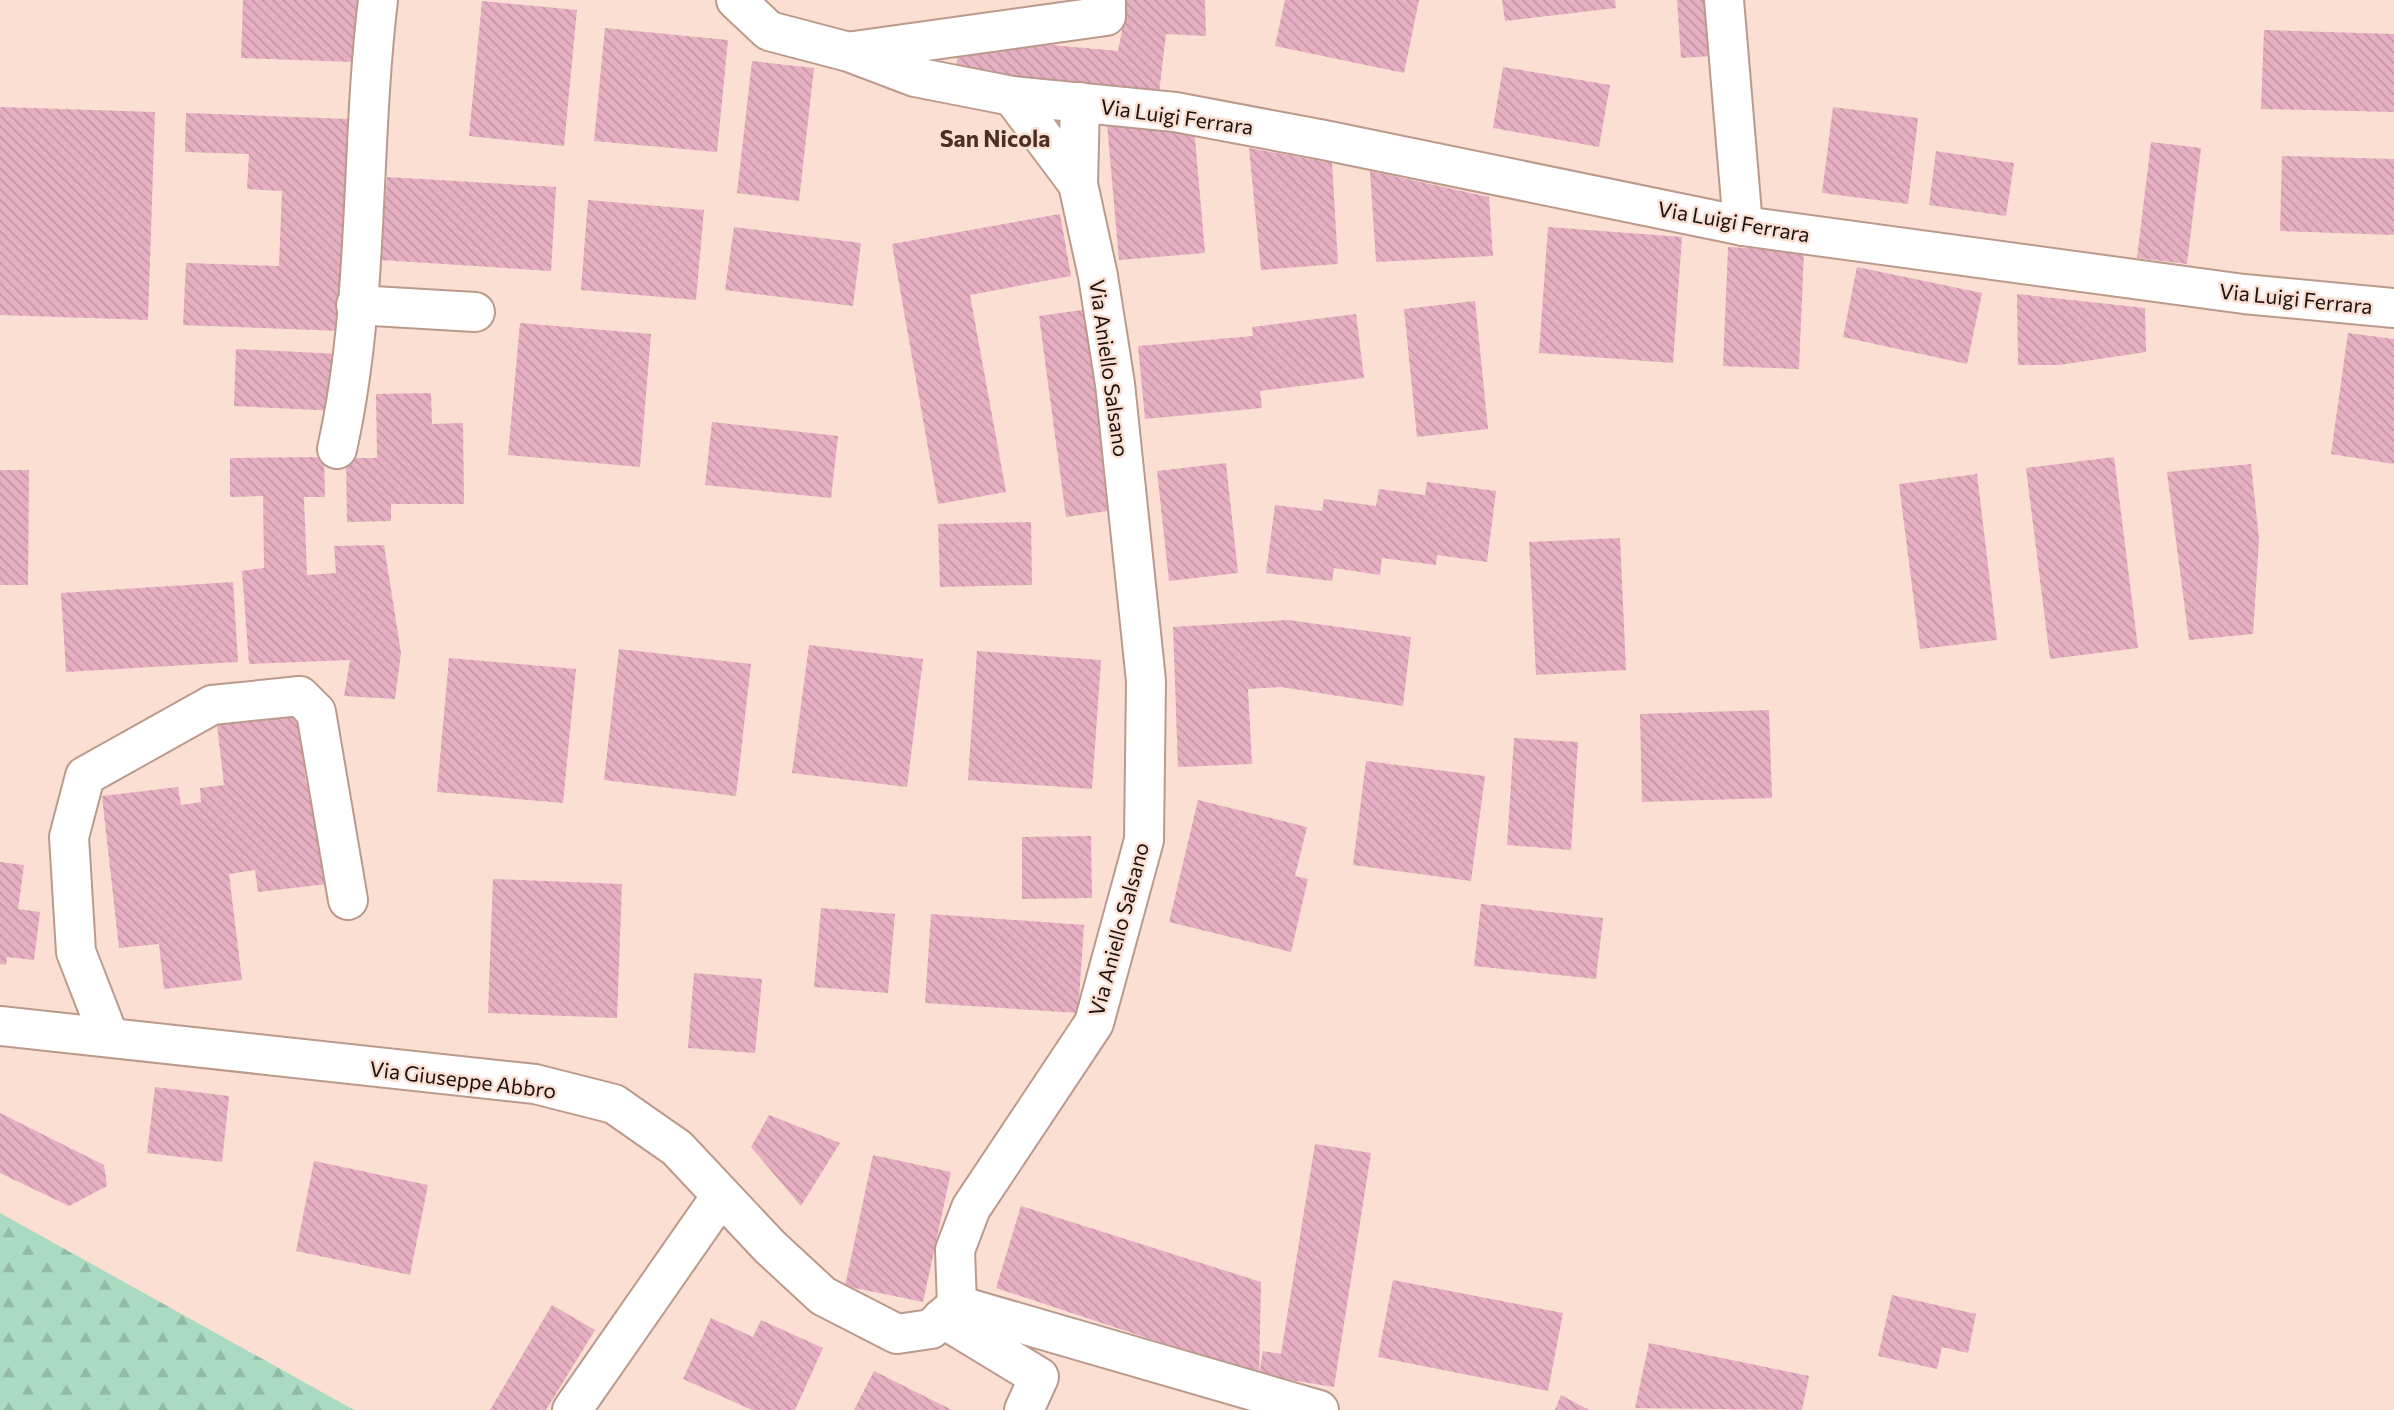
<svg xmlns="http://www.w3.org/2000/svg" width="2394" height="1410" viewBox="0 0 2394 1410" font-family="Commissioner,sans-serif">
	<defs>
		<pattern id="forest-firs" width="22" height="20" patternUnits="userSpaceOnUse" patternTransform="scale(1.75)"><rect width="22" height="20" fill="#abdac2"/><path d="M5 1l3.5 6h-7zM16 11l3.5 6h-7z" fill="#93baa6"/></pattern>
		<pattern id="building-back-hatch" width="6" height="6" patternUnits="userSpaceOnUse" patternTransform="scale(1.75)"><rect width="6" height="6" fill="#e6afc2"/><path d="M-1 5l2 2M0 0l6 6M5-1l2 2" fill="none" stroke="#c596a6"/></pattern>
	</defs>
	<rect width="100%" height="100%" fill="#fbdfd2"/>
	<!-- forest -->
	<polygon fill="url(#forest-firs)" points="0,1213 354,1410 0,1410"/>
	<!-- building -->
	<g fill="url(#building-back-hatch)">
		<polygon points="243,0 357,0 354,62 241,58"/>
		<polygon points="1121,0 1205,0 1206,36 1166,34 1158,101 956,69 959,42 1009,41 1118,51 1122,31"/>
		<polygon points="1285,0 1419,0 1404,73 1275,46"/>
		<polygon points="1502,0 1615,0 1616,8 1505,21"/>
		<polygon points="1677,0 1722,0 1726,55 1681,58"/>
		<polygon points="482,1 577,10 564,146 469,136"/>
		<polygon points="605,28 728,40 717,152 594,141"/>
		<polygon points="2264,30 2394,34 2394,112 2261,109"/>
		<polygon points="752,61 814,68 799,201 737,193"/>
		<polygon points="1503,67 1610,85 1599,147 1493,128"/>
		<polygon points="0,107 155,112 148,320 0,315"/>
		<polygon points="1833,107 1918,118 1908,204 1822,193"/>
		<polygon points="186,113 350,119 342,331 183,325 186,263 279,266 282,191 247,189 249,154 185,152"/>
		<polygon points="1193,116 1205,253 1119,260 1107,124"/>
		<polygon points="2151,142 2201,148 2187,264 2137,258"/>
		<polygon points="1249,148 1332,163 1338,264 1261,270"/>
		<polygon points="1936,151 2014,163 2006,216 1929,205"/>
		<polygon points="2282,156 2394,159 2394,235 2280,231"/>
		<polygon points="1370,171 1489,197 1493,256 1376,262"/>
		<polygon points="387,177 556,187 551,271 381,260"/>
		<polygon points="588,200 704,210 696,300 581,290"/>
		<polygon points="1060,214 1071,276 970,295 1006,492 938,504 892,244"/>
		<polygon points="734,227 861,243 853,306 725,290"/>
		<polygon points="1548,227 1682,237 1673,363 1539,353"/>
		<polygon points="1728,247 1804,251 1799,369 1723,366"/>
		<polygon points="1857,267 1982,293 1967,364 1843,337"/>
		<polygon points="2017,294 2145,308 2146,352 2059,365 2018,365"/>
		<polygon points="1475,301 1488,429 1417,437 1404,309"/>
		<polygon points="1088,309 1115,510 1066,517 1039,316"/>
		<polygon points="1356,314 1364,378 1260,391 1262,408 1145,419 1138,346 1253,336 1252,327"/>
		<polygon points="520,323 651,334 640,467 508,455"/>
		<polygon points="2348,333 2394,339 2394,464 2331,454"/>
		<polygon points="236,349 339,354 337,411 234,406"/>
		<polygon points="431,393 432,424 463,423 464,504 391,504 391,521 347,522 346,458 377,458 376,394"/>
		<polygon points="712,422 838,436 831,498 705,485"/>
		<polygon points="324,457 325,497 304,497 307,575 336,573 334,546 384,545 401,653 395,699 344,696 350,660 249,664 242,571 264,568 263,496 230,497 230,458"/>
		<polygon points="2114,457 2138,648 2050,659 2026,468"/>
		<polygon points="1226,463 1238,573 1169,581 1157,471"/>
		<polygon points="2251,464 2259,539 2253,634 2189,640 2167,472"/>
		<polygon points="0,470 29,470 28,585 0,585"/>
		<polygon points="1977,474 1997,640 1920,649 1899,484"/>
		<polygon points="1427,482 1496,491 1487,562 1437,555 1436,565 1382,558 1380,575 1334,568 1332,581 1266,573 1275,505 1322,511 1324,499 1376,506 1379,489 1425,495"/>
		<polygon points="1031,522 1032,585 940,587 938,524"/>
		<polygon points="1620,538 1626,670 1536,675 1529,542"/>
		<polygon points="233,582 238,662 66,672 61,593"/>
		<polygon points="1288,620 1411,637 1403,706 1281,687 1248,689 1252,764 1178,767 1173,627"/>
		<polygon points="809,645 923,659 907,787 792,773"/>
		<polygon points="619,649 751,664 736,796 604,780"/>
		<polygon points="977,651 1101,660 1092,789 968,780"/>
		<polygon points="449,658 576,669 563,803 437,792"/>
		<polygon points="298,708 306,783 324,781 336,883 258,892 255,870 229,874 242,980 164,989 159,944 119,948 102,796 178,787 181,805 201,802 200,788 224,785 216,716"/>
		<polygon points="1769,710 1772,798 1642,802 1640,714"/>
		<polygon points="1514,738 1578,742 1571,850 1507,845"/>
		<polygon points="1366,761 1485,776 1471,881 1353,865"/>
		<polygon points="1198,800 1307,827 1295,876 1308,879 1291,952 1169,922"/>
		<polygon points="1091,836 1092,898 1022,899 1022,837"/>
		<polygon points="0,862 24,865 18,909 40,912 34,960 7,957 6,965 0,964"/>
		<polygon points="493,879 622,884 617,1018 488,1013"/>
		<polygon points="1481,904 1603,918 1596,979 1474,966"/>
		<polygon points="821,908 895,914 888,993 814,987"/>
		<polygon points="931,914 1084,925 1078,1013 925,1003"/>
		<polygon points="694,973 762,979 755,1053 688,1048"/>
		<polygon points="155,1087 229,1096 222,1162 147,1153"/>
		<polygon points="0,1113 104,1165 107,1186 69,1206 0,1173"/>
		<polygon points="769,1115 840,1143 801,1206 751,1147"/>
		<polygon points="1315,1144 1371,1153 1334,1387 1259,1375 996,1288 1021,1206 1261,1282 1259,1375 1263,1351 1281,1354"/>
		<polygon points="873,1155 951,1172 923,1302 845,1286"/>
		<polygon points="314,1161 428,1185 410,1275 296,1251"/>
		<polygon points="1393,1280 1563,1313 1548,1391 1378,1357"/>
		<polygon points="1892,1295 1976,1314 1968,1353 1942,1347 1937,1369 1878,1356"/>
		<polygon points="552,1305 595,1330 546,1410 490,1410"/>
		<polygon points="711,1318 753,1337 761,1320 823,1348 795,1410 752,1410 683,1379"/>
		<polygon points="1649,1343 1809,1376 1802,1410 1635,1408"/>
		<polygon points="874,1371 952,1410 854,1410"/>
		<polygon points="1561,1395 1589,1410 1555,1410"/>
	</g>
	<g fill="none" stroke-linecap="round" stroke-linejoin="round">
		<defs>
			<g id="minor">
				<polyline points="736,0 769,31 849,52 915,77 1012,96 1175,112 1324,140 1743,226 2244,294 2394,308"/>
				<polyline points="1724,0 1743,226"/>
				<polyline points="854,51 1106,16 1106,0"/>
				<polyline points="1012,96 1078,184"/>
				<polyline points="356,305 475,312"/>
				<path d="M337 449C370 302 360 149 378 0"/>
				<polyline points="0,1026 535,1084 614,1104 677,1148 770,1247 823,1296 897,1334 931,1329 957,1305"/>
				<polyline points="109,1037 76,952 69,837 85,776 212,705 300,696 316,712 348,900"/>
				<polyline points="957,1305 955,1250 971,1208 1094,1023 1144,840 1146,681 1115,384 1098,276 1078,184 1080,102"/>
				<polyline points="957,1305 1319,1410"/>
				<polyline points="942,1318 1039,1377 1024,1410"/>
				<polyline points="572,1410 721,1196"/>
			</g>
		</defs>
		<!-- minor casing -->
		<use href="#minor" stroke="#bb9a8c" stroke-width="42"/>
		<!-- minor -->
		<use href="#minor" stroke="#fff" stroke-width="38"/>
	</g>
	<g text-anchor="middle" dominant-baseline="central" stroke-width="5" stroke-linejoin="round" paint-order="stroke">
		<!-- street labels -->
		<g font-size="21" fill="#1d120c" stroke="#fbdfd2">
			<text transform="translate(1177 116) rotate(8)">Via Luigi Ferrara</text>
			<text transform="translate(1734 221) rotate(10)">Via Luigi Ferrara</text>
			<text transform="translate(2296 298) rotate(6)">Via Luigi Ferrara</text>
			<text transform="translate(1110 368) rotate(82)">Via Aniello Salsano</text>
			<text transform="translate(1118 929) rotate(-75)">Via Aniello Salsano</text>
			<text transform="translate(463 1079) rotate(7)">Via Giuseppe Abbro</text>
		</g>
		<!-- neighbourhood labels -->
		<g font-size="23" font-weight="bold" fill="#4a3024" stroke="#fbdfd2">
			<text x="995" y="138">San Nicola</text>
		</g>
	</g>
</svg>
